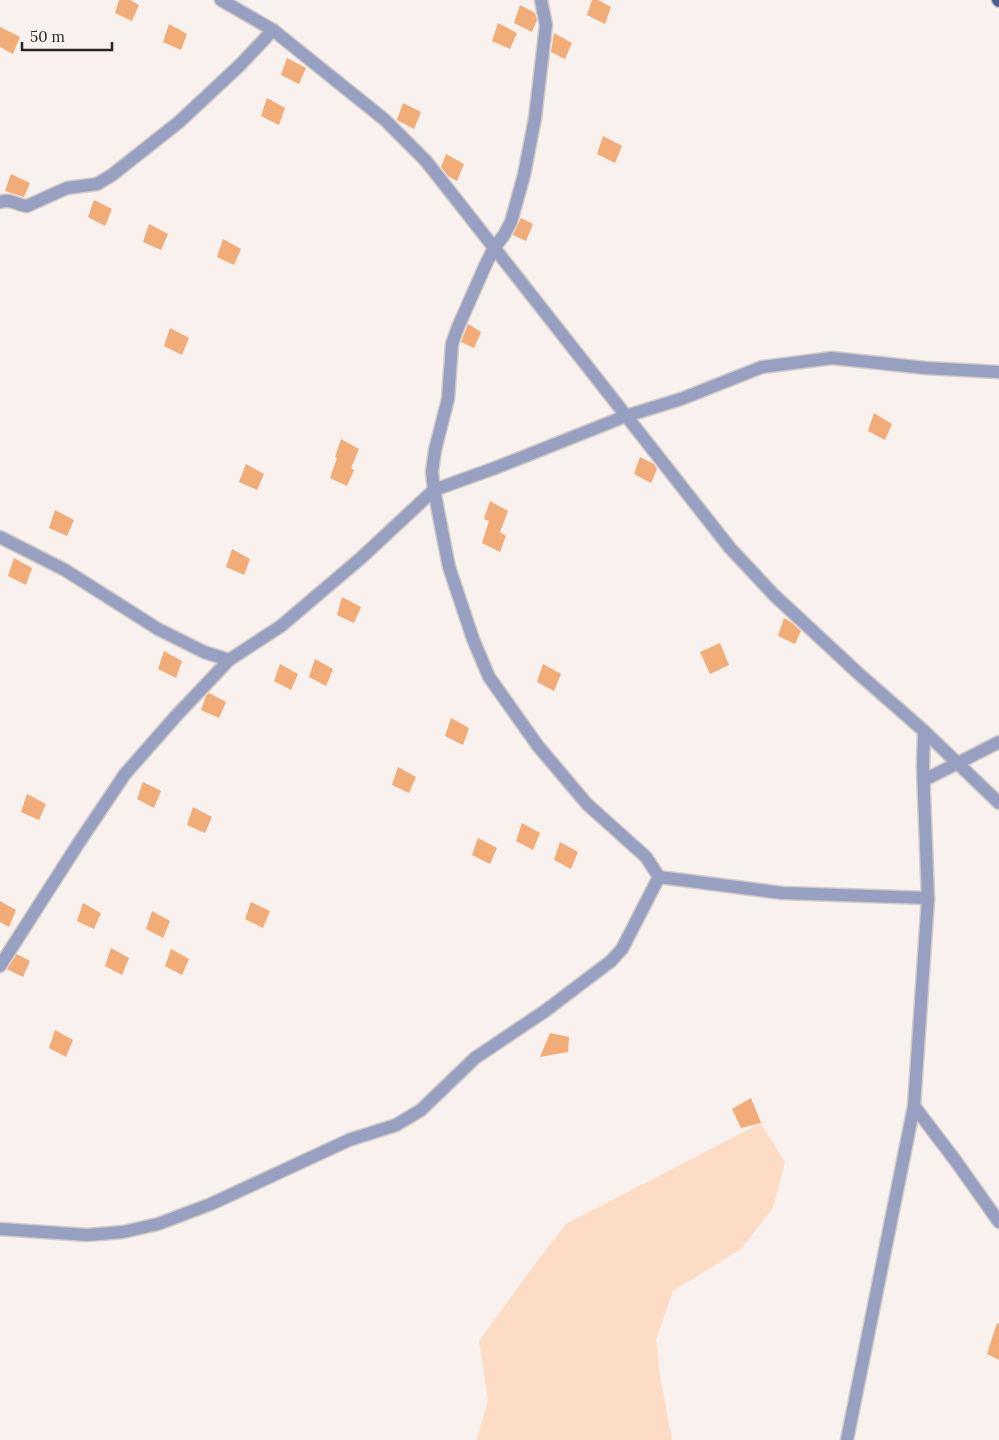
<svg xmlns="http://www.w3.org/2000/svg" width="999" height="1440" viewBox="0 0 999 1440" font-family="Lora,serif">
	<rect width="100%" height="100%" fill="#f8f1ed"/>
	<!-- green -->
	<polygon fill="#fddcc5" points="761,1123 785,1162 773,1208 741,1249 673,1291 656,1340 660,1375 672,1440 477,1440 488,1400 479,1341 535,1264 566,1224"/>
	<!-- building -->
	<g fill="#f2ac78">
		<polygon points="119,0 130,0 139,5 132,21 115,13"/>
		<polygon points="592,0 598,0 611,7 605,24 587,15"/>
		<polygon points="520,5 535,13 537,20 532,32 514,23"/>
		<polygon points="498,23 517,33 510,49 492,41"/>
		<polygon points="169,24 187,34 181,50 163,42"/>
		<polygon points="0,27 20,37 13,54 0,47"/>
		<polygon points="554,33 572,43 565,59 551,52"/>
		<polygon points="287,58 306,68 299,84 281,75"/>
		<polygon points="267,98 285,108 279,125 261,116"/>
		<polygon points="403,103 421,112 414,129 397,120"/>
		<polygon points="603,136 622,146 615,163 597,154"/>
		<polygon points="446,154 464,164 457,181 448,176 441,167"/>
		<polygon points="11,174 30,183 24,197 5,191"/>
		<polygon points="94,200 112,209 105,226 88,217"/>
		<polygon points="521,218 533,224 526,241 513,235"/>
		<polygon points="149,224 168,234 161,250 143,242"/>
		<polygon points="223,239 241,249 234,265 217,257"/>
		<polygon points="468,324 481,332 474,348 461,342"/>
		<polygon points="170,328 189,338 182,355 164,346"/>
		<polygon points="874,413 892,424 885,440 868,431"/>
		<polygon points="341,439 359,449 351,468 354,470 347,486 330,478 337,458 335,457"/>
		<polygon points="640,457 654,464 657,469 651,483 634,474"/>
		<polygon points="246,464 264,474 257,490 239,482"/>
		<polygon points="490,501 508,511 500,532 506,536 500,552 482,543 489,521 484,519"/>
		<polygon points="55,510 74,520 67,536 49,528"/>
		<polygon points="232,549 250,559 244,575 226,567"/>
		<polygon points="14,558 32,568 26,585 8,576"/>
		<polygon points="342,597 361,607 354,623 337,615"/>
		<polygon points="784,618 791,622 801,631 795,644 778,636"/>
		<polygon points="720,643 729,665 710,674 700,652"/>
		<polygon points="164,651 182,661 176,678 158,669"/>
		<polygon points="315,659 333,669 326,686 309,677"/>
		<polygon points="280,664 298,674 291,690 274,681"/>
		<polygon points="543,664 561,674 554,691 537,682"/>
		<polygon points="209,693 226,702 219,718 201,710 206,696"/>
		<polygon points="451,718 469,728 463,745 445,736"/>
		<polygon points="398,767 416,777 409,793 392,785"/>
		<polygon points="143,782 161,791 154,808 137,799"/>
		<polygon points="27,794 46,804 39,820 21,812"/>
		<polygon points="193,807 212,817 205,833 187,825"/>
		<polygon points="522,823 540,833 533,850 516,841"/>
		<polygon points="478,838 497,848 490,864 472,855"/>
		<polygon points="560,842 578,852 571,869 554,860"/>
		<polygon points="0,901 16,910 9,927 0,922"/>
		<polygon points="251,902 270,911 263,928 245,919"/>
		<polygon points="83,903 101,913 94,929 77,921"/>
		<polygon points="152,911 170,921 163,938 146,929"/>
		<polygon points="111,948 129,958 122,975 105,966"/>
		<polygon points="171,949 189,959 182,975 165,966"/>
		<polygon points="17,954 30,961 23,977 7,969"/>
		<polygon points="55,1030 73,1040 66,1057 49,1048"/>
		<polygon points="550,1033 569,1037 568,1052 540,1057"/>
		<polygon points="751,1098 761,1123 741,1128 732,1109"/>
		<polygon points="997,1323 999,1324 999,1360 987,1354"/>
	</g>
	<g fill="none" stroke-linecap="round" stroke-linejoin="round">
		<defs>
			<g id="minor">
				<polyline points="221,0 273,30 385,120 426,161 730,548 774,595 859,674 924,731 999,803"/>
				<polyline points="541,0 546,25 535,118 524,175 511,222 504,235 494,248 485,266 458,327 452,344 448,399 435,450 432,472 434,490 449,567 473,639 489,677 538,746 587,804 646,857 659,877 782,893 928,898"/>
				<path d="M0 202C10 198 17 205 27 206L67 188 97 184 112 175 179 122 240 65 273 30"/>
				<polyline points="0,537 65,570 158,629 204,652 229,660 281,626 361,558 434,490 495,468 626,416 681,399 762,367 832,358 926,368 999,372"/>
				<polyline points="924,780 958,763 999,742"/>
				<polyline points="0,966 78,844 125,774 176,716 229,660"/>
				<polyline points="914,1106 955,1160 999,1222"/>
				<polyline points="0,1229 87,1235 123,1232 158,1224 211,1204 349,1140 396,1125 421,1110 475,1058 545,1011 611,961 622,949 659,877"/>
				<polyline points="847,1440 914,1106 928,898 923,768 924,731"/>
			</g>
			<polyline id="major" points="998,0 999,1"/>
		</defs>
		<!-- minor casing -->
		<use href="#minor" stroke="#d2ccc9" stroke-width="15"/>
		<!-- major casing -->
		<use href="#major" stroke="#d2ccc9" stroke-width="15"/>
		<!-- minor -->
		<use href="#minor" stroke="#97a0c0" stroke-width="12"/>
		<!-- major -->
		<use href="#major" stroke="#4e5a92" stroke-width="12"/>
	</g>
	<!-- scale -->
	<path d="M22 42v8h90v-8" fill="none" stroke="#272523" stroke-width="2.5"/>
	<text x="30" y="42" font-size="15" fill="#272523" stroke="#f8f1ed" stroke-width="4" paint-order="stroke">50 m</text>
</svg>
